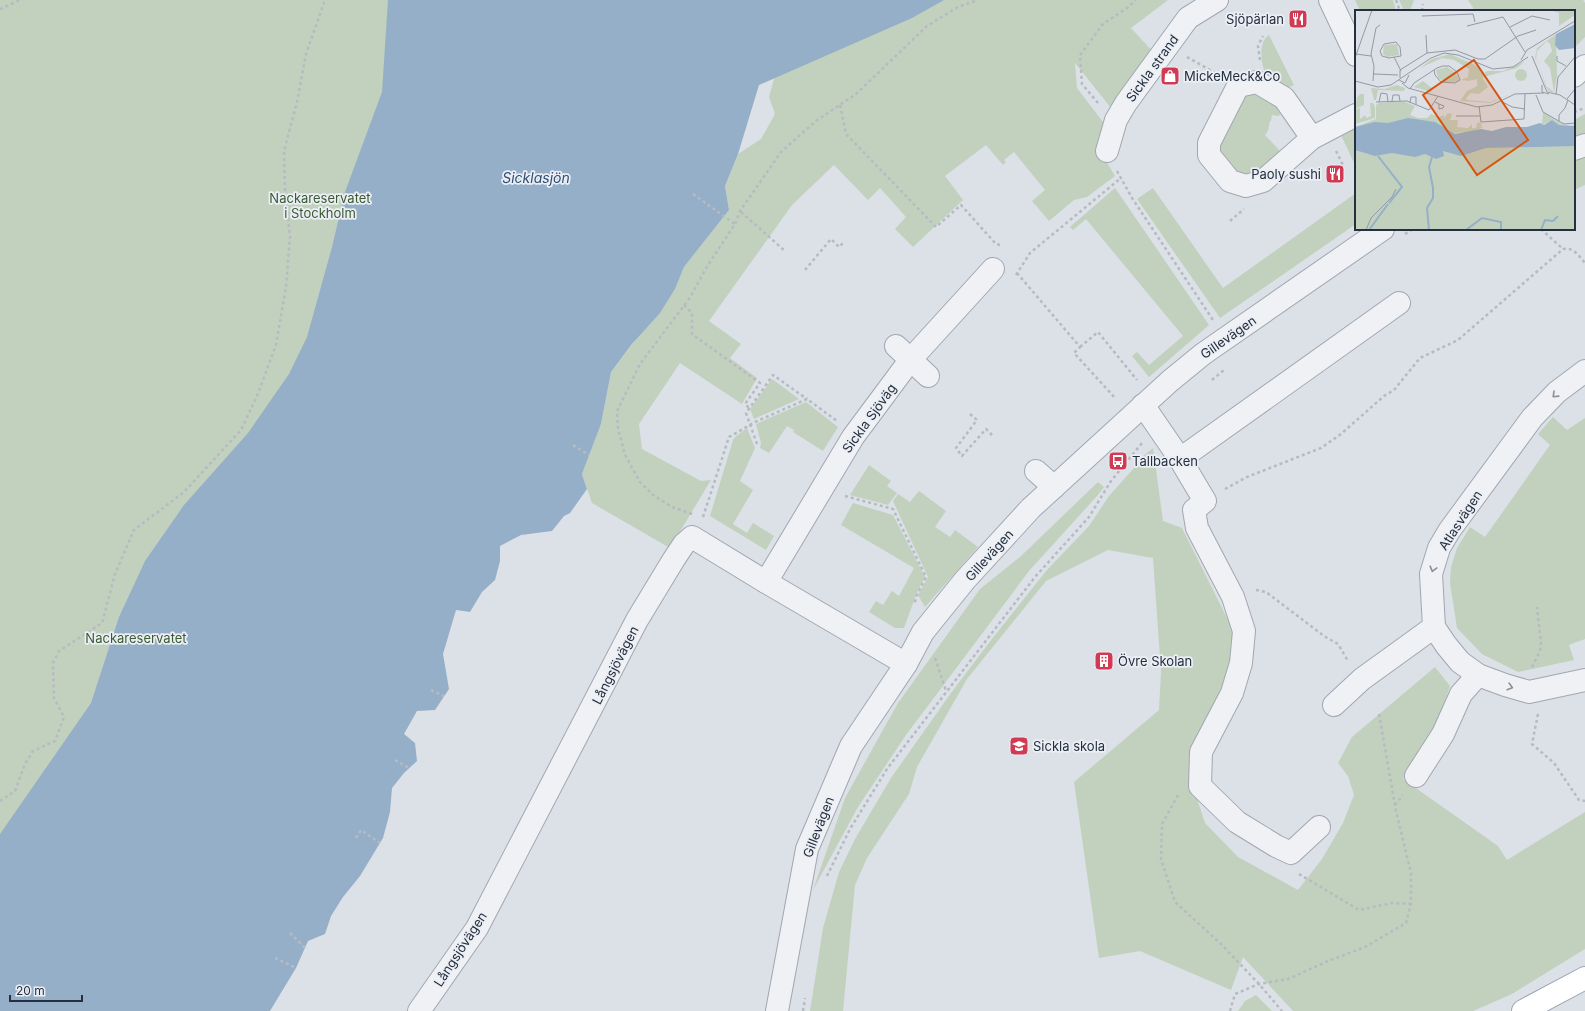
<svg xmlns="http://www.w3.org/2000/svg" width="1585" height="1011" viewBox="0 0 1585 1011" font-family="Inter,sans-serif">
	<rect width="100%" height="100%" fill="#dce0e7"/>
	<!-- green -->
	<g fill="#c2d1bd">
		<polygon points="0,0 657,0 0,1011"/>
		<polygon points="911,0 1168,0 1131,28 1154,53 1111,108 1075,63 1077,88 1106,126 1099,149 1115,176 1087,197 1074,200 1049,221 1032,201 1045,190 1014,152 1004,160 1006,162 1003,165 986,145 945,176 963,200 913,247 895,229 906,217 880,188 868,200 834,165 792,205 709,321 741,344 730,358 757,378 742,404 680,363 639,424 642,449 701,481 711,480 670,548 592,503 582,474 601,424 611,372 675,289 684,267 729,210 725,186 738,154 761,139 775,114 769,97 777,68"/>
		<polygon points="1355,0 1393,0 1396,11 1360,11"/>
		<polygon points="1399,0 1414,0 1410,11 1404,11"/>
		<polygon points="1468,0 1583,0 1585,3 1585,37 1574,48 1574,11 1475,11"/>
		<path d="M1269 35 1294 85 1283 91C1278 87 1272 83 1268 78 1261 68 1257 42 1269 35Z"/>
		<polygon points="1251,90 1274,104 1280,114 1279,116 1272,115 1271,121 1270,121 1268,131 1265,135 1279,150 1279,159 1254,177 1236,175 1218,152 1224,125 1234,105"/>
		<polygon points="1585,114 1585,185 1574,190 1574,120"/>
		<polygon points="1353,123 1356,130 1356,167 1339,131"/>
		<polygon points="1115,188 1209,325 1149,377 1132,356 1137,352 1149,365 1183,336 1086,219 1073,230 1070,227"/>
		<polygon points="1153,188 1223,288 1356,193 1356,224 1220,318 1137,199"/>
		<polygon points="772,379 799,399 754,419 750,409"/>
		<polygon points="806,402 838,427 823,451 793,432 794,430 787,426 769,453 760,448 761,443 756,424"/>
		<polygon points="1553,417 1567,430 1585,418 1585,639 1569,645 1574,660 1518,672 1482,654 1457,628 1450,583 1451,567 1457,548 1470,527 1485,537 1550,445 1538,434"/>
		<polygon points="747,428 755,448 740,481 753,490 733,524 747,533 753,523 774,536 766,550 710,516 733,440 735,437"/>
		<polygon points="1153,448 1163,521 1182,528 1236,636 1234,674 1201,736 1189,774 1205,823 1238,857 1298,890 1322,859 1343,823 1354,795 1348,776 1338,763 1352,737 1435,667 1450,686 1436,728 1403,779 1498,846 1507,860 1585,812 1585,949 1512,994 1473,1011 1293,1011 1243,957 1231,990 1140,951 1099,958 1074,782 1159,710 1161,672 1153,558 1108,550 1046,581 967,679 917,767 909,794 867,858 855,885 843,1011 810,1011 823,928 839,872 855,839 891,778 951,693 995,635 1046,571 1089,526 1109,496 1134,468 1142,457"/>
		<polygon points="869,465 891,481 887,486 897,493 888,505 850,495"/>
		<polygon points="1098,482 1104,487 1097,496 1029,571 906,735 858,807 813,890 845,798 898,703 980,589 1020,557"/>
		<polygon points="919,491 946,511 935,527 950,537 955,530 978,547 925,607 918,595 928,577 893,501 898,494 910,502"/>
		<polygon points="853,503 893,515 925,577 916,595 904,628 895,628 869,612 876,601 883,605 892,591 899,596 914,568 841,525"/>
		<polygon points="1256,995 1272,1011 1238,1011 1245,1001"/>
	</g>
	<!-- water -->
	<polygon fill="#95afc9" points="388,0 944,0 912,18 759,85 738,154 725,186 729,210 684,267 675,289 660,313 632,344 611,372 601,424 582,474 587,489 570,513 564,516 552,531 521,535 500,546 500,561 495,580 482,592 470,612 456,610 443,654 449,689 435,710 417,711 404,734 415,743 417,761 404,773 392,788 390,812 383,838 360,876 343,897 331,916 325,934 308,941 296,968 270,1011 0,1011 0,834 91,703 119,617 145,561 184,505 248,433 289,374 307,337 332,247 345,192 382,92"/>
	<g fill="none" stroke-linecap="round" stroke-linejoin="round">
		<defs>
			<g id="minor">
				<polyline points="1330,0 1356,55"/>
				<polyline points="1574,76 1585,66"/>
				<polyline points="1312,138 1263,181 1246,186 1230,181 1209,155 1209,143 1238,86 1257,82 1284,98 1312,138 1356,115"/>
				<polyline points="1574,149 1585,145"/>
				<polyline points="1107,151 1116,120 1126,103 1188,18 1217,0"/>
				<polyline points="896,346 928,376"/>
				<polyline points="1585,371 1557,392 1532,418 1449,531 1439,548 1431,574 1434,627 1446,645 1460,662 1478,675 1505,685 1529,692 1585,680"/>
				<polyline points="1143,405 1180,459 1205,501 1194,510 1197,528 1233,597 1244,631 1241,663 1232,693 1201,752 1200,786 1237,822 1276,846 1291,853 1319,827"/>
				<polyline points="1180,459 1399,303"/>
				<polyline points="1036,471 1054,487"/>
				<polyline points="766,582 853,437 911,359 993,269"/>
				<polyline points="1334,705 1362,679 1434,627"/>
				<polyline points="1416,776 1443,734 1461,694 1478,675"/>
				<polyline points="419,1011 477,928 637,620 674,559 684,544 692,537 766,582 906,664"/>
				<polyline points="777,1011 807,849 851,746 906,664 923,632 965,580 1031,508 1170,381 1203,354 1383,229"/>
			</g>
			<polyline id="major" points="1523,1011 1585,978"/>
		</defs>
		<!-- minor casing -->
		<use href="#minor" stroke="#a1a7b1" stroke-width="24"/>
		<!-- major casing -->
		<use href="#major" stroke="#9ba5b3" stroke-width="24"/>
		<!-- path -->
		<g stroke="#b6bbc1" stroke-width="2.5" stroke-dasharray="3 3" stroke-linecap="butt">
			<polyline points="1396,0 1400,11"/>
			<polyline points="0,9 20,0"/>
			<polyline points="1422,11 1423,4"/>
			<polyline points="1187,57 1217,74"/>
			<polyline points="1260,60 1258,46 1263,36"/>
			<polyline points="1098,103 1082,84 1080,55 1103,24 1127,8 1136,0"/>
			<polyline points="840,105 846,134 936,227 961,205 996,244 1000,245"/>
			<polyline points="1574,112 1585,108"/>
			<polyline points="1336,151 1344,167 1340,169"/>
			<polyline points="1117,171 1132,198 1213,320"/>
			<polyline points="693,194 735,224"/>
			<polyline points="741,212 785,251"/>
			<polyline points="1230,221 1244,209"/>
			<polyline points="1541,229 1563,249"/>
			<polyline points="1405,234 1413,229"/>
			<polyline points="805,270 831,239 839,247 843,243"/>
			<polyline points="1017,273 1080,347 1074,353 1116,399"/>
			<polyline points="1016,275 1030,253 1121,178"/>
			<polyline points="684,305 692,313 692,334 760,383 745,404 749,408"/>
			<polyline points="1080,347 1098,332 1137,380"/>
			<polyline points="1212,380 1224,370"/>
			<polyline points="970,414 977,420 956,448 962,456 986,429 992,435"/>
			<polyline points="757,444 746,413 773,375 807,399"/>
			<polyline points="573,445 589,455"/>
			<path d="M1225 489 1247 477 1321 448 1341 434 1384 396 1394 390 1420 358 1458 340 1563 249C1574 247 1579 256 1585 263"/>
			<polyline points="845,496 893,509 926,577 917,595 914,605"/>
			<polyline points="692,514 672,507 653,495 640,482 625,455 618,428 617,411 640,364 689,299 708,265 735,224 740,211 781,152 816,121 856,94 927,26 958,7 978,0"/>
			<polyline points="703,517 729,437 755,422 807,399 837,421"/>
			<polyline points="1256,590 1266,592 1324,636 1338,644 1348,661"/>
			<polyline points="935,658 946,691"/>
			<polyline points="1532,667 1540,651 1541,643 1537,607"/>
			<polyline points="431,690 444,696"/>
			<polyline points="1538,714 1532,744 1554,763 1579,800 1585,801"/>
			<polyline points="395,760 409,768"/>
			<polyline points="1178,795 1162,824 1161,859 1175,902 1221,944 1259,984 1282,1011"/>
			<polyline points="0,801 15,791 25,764 33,751 55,741 64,717 54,698 53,663 59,651 102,623 115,574 134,530 184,492 241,430 257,396 276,345 286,287 290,237 285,190 284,151 297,102 306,54 325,0"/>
			<polyline points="1395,805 1403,795"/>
			<polyline points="356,838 361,830 380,843"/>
			<polyline points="1299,874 1359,910 1392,903 1411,904"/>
			<polyline points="827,876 850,829 887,769 1035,577 1089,517 1111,481 1142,443"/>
			<polyline points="290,933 305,948"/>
			<polyline points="275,958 296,968"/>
			<polyline points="803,1011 805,998"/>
			<polyline points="1230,1011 1235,994 1259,984 1288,979 1326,962 1365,947 1406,923 1411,904 1411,873 1396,811 1379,714"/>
		</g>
		<!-- minor -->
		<use href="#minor" stroke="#eff1f5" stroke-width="22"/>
		<!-- major -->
		<use href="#major" stroke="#fff" stroke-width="22"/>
	</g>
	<!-- one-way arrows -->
	<defs><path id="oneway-chevron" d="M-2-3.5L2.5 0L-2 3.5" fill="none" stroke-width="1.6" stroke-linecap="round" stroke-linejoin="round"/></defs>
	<g stroke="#8a9099">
		<use href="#oneway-chevron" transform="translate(1555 395) rotate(136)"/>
		<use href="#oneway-chevron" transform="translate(1433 569) rotate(105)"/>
		<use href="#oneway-chevron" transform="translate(1510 687) rotate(16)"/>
	</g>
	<!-- icons -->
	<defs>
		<symbol id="restaurant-square" viewBox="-11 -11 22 22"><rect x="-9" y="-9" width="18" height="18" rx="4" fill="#d23a54" stroke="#ebeff5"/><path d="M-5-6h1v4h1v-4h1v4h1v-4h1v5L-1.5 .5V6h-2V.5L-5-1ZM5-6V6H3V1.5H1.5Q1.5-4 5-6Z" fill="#fff"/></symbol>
		<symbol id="shop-square" viewBox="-11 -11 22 22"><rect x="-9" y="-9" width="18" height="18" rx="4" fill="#d23a54" stroke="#ebeff5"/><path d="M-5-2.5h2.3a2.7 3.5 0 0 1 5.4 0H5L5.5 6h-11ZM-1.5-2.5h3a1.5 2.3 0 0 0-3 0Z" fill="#fff"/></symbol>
		<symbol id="bus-square" viewBox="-11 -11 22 22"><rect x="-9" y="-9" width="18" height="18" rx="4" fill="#d23a54" stroke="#ebeff5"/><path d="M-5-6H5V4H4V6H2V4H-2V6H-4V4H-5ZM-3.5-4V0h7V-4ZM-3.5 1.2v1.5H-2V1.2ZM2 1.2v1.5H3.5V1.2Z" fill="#fff"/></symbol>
		<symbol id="building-square" viewBox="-11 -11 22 22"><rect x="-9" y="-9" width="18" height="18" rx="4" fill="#d23a54" stroke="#ebeff5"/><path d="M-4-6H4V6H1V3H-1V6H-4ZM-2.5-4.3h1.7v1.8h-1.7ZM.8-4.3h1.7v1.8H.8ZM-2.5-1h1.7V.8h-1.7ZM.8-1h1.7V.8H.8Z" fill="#fff"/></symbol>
		<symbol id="school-square" viewBox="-11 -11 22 22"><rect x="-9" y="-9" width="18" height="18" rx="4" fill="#d23a54" stroke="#ebeff5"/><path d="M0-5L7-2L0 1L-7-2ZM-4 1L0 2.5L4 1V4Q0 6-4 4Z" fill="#fff"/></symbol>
	</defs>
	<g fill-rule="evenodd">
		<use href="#restaurant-square" x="1287" y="8" width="22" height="22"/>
		<use href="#shop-square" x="1159" y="65" width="22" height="22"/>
		<use href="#restaurant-square" x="1324" y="163" width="22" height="22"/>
		<use href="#bus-square" x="1107" y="450" width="22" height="22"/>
		<use href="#building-square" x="1093" y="650" width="22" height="22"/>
		<use href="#school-square" x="1008" y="735" width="22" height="22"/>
	</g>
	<g text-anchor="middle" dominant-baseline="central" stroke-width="3.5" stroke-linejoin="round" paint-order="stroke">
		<!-- poi labels -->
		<g font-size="13" fill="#252f3d" stroke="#ebeff5" text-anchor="start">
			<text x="1284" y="19" text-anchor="end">Sjöpärlan</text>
			<text x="1184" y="76">MickeMeck&amp;Co</text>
			<text x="1321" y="174" text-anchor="end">Paoly sushi</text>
			<text x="1132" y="461">Tallbacken</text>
			<text x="1118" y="661">Övre Skolan</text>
			<text x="1033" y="746">Sickla skola</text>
		</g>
		<!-- street labels -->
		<g font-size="13" fill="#252f3d" stroke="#ebeff5">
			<text transform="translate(1152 68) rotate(-54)">Sickla strand</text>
			<text transform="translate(1228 337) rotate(-35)">Gillevägen</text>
			<text transform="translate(869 418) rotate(-54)">Sickla Sjöväg</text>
			<text transform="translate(1460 520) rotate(-57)">Atlasvägen</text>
			<text transform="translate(989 555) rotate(-48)">Gillevägen</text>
			<text transform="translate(615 665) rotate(-63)">Långsjövägen</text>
			<text transform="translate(818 827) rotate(-69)">Gillevägen</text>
			<text transform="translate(460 949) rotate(-57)">Långsjövägen</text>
		</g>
		<!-- park labels -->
		<g font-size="13" fill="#3a5a32" stroke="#ebeff5">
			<text x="320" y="198">Nackareservatet<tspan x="320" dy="15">i Stockholm</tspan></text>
			<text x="136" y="638">Nackareservatet</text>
		</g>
		<!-- water labels -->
		<g font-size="14" font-style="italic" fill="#2e4e72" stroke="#ebeff5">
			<text x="536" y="177">Sicklasjön</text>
		</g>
	</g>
	<!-- overview -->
	<g transform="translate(1355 10)">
		<rect width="220" height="220" fill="#dce0e7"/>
		<path d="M196 0H220V5L204 16V3ZM201 24 202 66 199 82H196L193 80 192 79 190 75 185 57 191 76 199 82 195 58 189 51 197 41 195 34 192 31 182 41 181 50 185 55 180 48 182 38ZM42 34 44 45 32 47 28 44 29 35ZM95 44 120 55 129 63 128 69 133 77 124 84 116 83 111 88 112 90 135 92 155 84 135 93 105 91 112 81 122 76V69L113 71 106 70 113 67 114 59 99 50 87 48 65 58 77 49ZM170 51 162 58 129 67 130 62 133 61H148ZM92 57 101 63 104 70 102 72H90L83 68 81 60ZM160 65a6 6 0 1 1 12 0a6 6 0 1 1-12 0ZM68 71 78 79 76 82 59 77ZM42 75 50 78 49 81 23 80 21 90H19L16 78 29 79ZM9 84V95L0 99 2 88 5 84ZM37 92H50L60 96 55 105 63 108H72L76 104 84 107 89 105V108L93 103 97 104 95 110H103L102 117 113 118 117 114V118H121L122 113 126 112 127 118 120 121 99 123 75 111 21 114 19 112 0 117 21 109V95L24 93ZM15 93H18L20 97V108L0 114 1 99 5 98V109L10 105 11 108 16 106ZM188 102 205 113 214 114 204 115 197 110 187 115ZM0 127H220V220H0Z" fill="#c2d1bd"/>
		<path d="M220 14V38L204 40 200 35 201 24ZM53 108 80 112 100 124 126 119 137 121 151 117H172L185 113 189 115 197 110 204 115 220 116V136L131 138 106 146 88 141 89 146 81 149 70 144 60 147 37 143 20 146 0 140V117L19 112 33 113Z" fill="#95afc9"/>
		<path fill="none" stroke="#95afc9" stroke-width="2" d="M23 146 47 177 34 193M14 220 33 194M74 220 72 198 78 188V178L74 157 77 147M111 220 127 208 146 212V220M186 220 190 210 198 211 203 206"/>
		<path fill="none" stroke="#9399a3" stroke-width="1" d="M67 6 118 4 120 12M112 16 148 7 170 42M155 17 177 6 195 10M71 25 72 43M41 32 45 37 46 46 34 48 27 46 25 41 29 34ZM1 44 16 46M177 46 192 82 205 85 220 95M202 46V51L211 56M39 47 46 61M0 48 17 0M166 50 172 40 220 11M19 64 43 65M45 68V60L72 43 100 40 123 49H130L163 26 181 20M44 70 50 73 54 65M0 71 23 77 36 75 76 48 89 43 103 45 138 59 158 57 173 47M18 71 19 56 16 44 21 18 25 15M47 73 53 78 122 97 137 95 160 84 189 83M187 75V82L194 84M55 79 59 73 82 58 88 56H94L102 62 105 70 100 73 86 72 80 65 79 60M201 84 203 67 220 47M181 85 188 102 209 114 220 113M212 89 220 79M37 91 38 85H44L45 91M146 91 157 97 170 99M21 92 52 91 74 100 83 86M24 92 26 83 32 84 33 92M80 92 84 94V99L88 98 89 96 84 94M55 93 56 87H61V95M124 96 126 112 169 109 170 84M101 106H125M204 112V105L210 98 213 90M11 220 16 208 37 187 41 179"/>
		<path fill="#d45511" fill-opacity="0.15" stroke="#d45511" stroke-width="2" d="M119 50 173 130 122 165 68 85Z"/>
		<rect width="220" height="220" fill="none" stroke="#252f3d" stroke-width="2"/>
	</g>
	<!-- scale -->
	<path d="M10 995v6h72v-6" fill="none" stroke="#252f3d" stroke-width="2"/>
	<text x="16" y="995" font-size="12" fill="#252f3d" stroke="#ebeff5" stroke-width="3" paint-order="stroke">20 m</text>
</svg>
